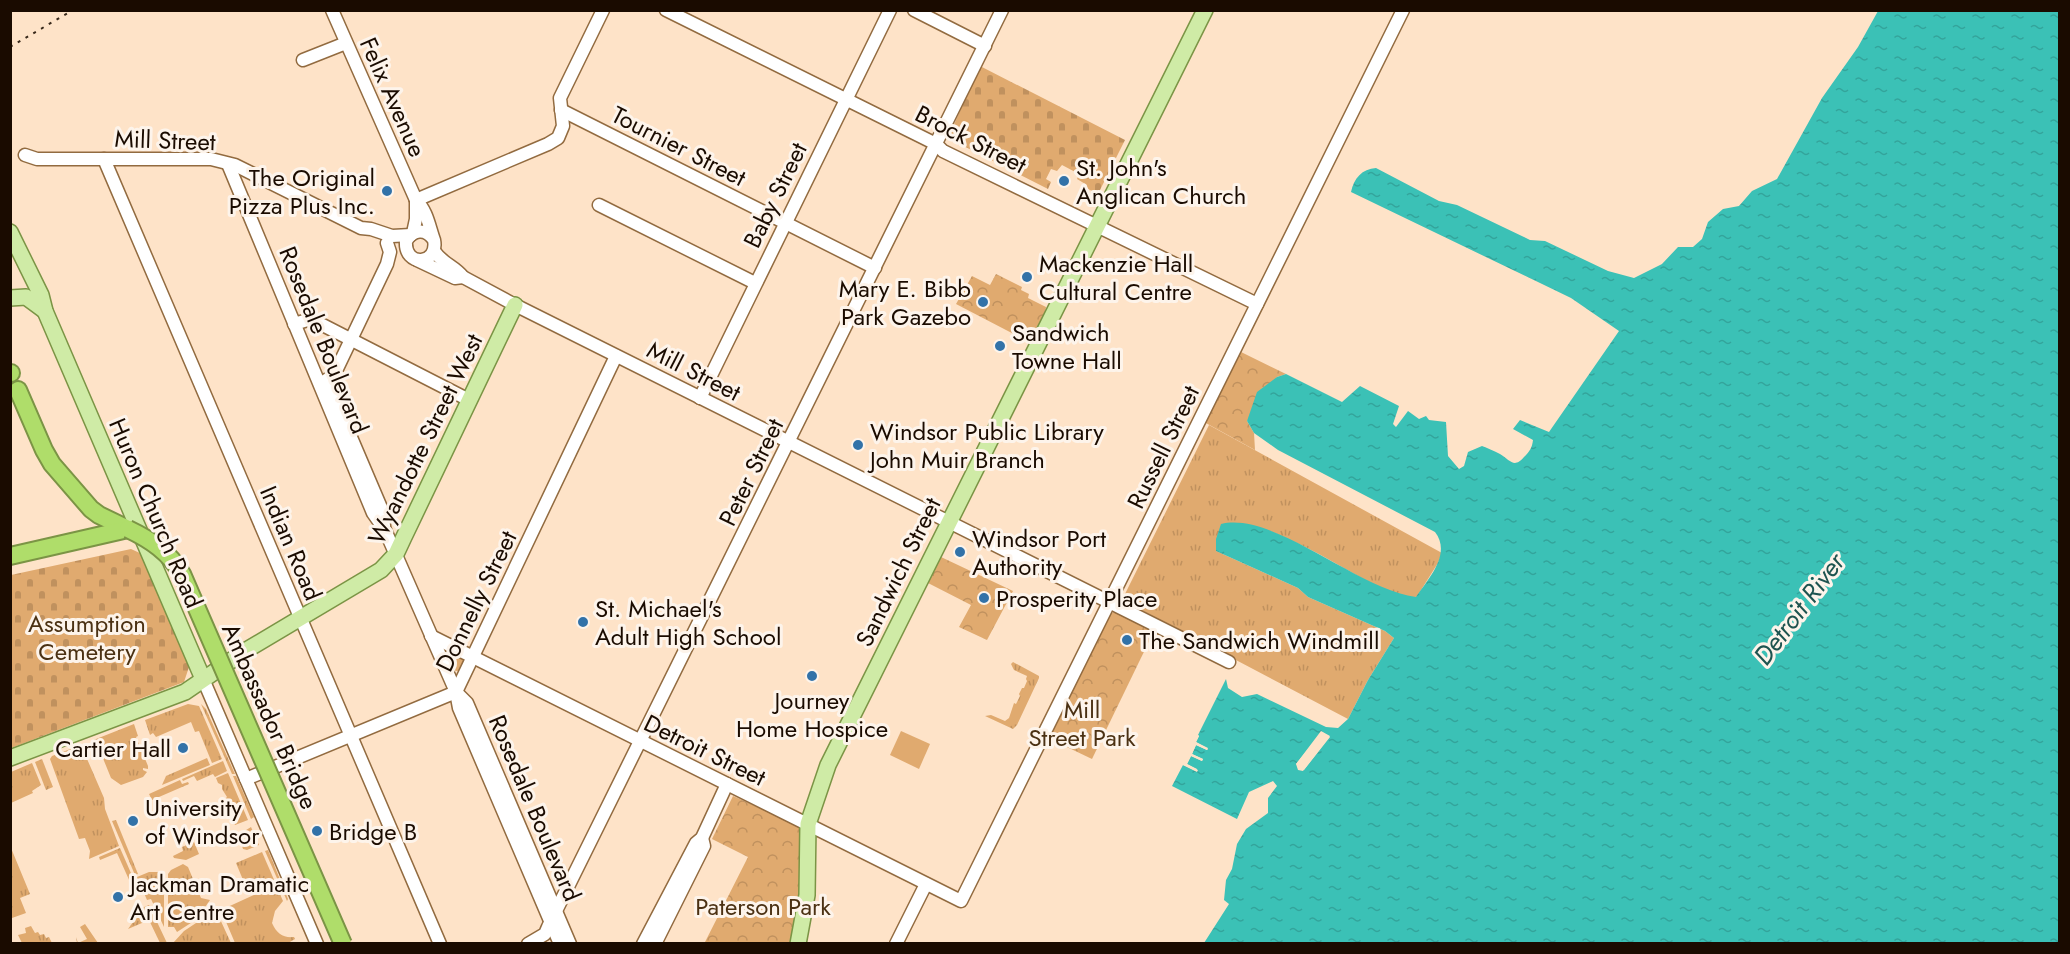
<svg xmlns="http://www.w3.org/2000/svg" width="2070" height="954" viewBox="0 0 2070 954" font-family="Jost,sans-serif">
	<defs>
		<pattern id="grass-tufts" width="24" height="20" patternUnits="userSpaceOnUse" patternTransform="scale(1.5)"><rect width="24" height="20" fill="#e0aa6f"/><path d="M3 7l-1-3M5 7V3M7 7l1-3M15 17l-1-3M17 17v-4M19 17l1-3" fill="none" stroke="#c0915e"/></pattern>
		<pattern id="cemetery-stones" width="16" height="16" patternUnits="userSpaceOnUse" patternTransform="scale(1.5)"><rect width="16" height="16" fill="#e0aa6f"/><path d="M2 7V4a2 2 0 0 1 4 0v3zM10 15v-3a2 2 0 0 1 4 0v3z" fill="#c0915e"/></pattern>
		<pattern id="park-crowns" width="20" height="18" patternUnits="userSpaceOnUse" patternTransform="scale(1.5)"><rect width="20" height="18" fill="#e0aa6f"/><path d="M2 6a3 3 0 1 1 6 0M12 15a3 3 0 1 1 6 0" fill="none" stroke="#c0915e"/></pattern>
		<pattern id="water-ripples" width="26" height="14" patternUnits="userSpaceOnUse" patternTransform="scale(1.5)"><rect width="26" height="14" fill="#3bc1b6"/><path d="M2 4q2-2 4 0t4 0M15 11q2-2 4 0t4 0" fill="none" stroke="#33a49b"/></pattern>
	</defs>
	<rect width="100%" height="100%" fill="#fee3c8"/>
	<!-- grass -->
	<g fill="url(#grass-tufts)">
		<path d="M1209 425 1442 553 1438 563 1416 598C1378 592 1347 568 1313 551 1299 544 1285 537 1270 531L1216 551 1298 588 1308 597 1385 631 1394 638 1368 680 1348 719 1122 600Z"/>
		<circle cx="457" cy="664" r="7"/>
		<polygon points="1013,662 1039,676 1039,678 1017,725 1013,729 985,716 991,715 1005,721 1009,718 1014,703 1016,704 1020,696 1019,694 1022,688 1024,688 1027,681 1026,679 1027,676 1014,670 1011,664"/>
		<polygon points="188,704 199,706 222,759 212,763 199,731 195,732 191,722 156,737 153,733 150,735 145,720"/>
		<polygon points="201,704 206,709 235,774 232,774"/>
		<polygon points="134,724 138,736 136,737 148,766 148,769 143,768 143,770 147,772 143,777 121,785 111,778 100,751 96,752 91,741"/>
		<polygon points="81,745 104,798 105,809 119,846 89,859 90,851 85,838 79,839 50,759 52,756"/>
		<polygon points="207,758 210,765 162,785 166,776"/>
		<polygon points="42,759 53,787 46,790 35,762"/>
		<polygon points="223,761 227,771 215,777 213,774 197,781 194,776 183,781 182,779"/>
		<polygon points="32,763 41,785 32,791 33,793 11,803 11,772"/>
		<polygon points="228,773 248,820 235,825 232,818 234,814 229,806 231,805 226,798 227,797 222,789 222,785 218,783 216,778"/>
		<polygon points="233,776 236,776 254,817 251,819"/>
		<polygon points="180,780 182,784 188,782 189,784 152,800 149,794"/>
		<polygon points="116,820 138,874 135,875 112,821"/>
		<polygon points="251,827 259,845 247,850 243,849 242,846 248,843 245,836 238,835"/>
		<polygon points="194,842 199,854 186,860 174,858 173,856 183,851 182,847"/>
		<polygon points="11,848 30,894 20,898 26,913 12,918"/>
		<polygon points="120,848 134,880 130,882 117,853 100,860 99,857"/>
		<polygon points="268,850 288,899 287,901 265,851"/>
		<polygon points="262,852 275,882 248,892 236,863"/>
		<polygon points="183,864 188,867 201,898 210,900 197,919 177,932 174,927 168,927 168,874 171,870"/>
		<polygon points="149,872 159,872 164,875 164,927 151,899 147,900 137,877"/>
		<path d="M276 885 283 901 275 911 272 923C277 934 283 938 294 937L295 939 288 943H235L221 910Z"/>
		<polygon points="213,904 231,943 173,943 184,931 199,921"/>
		<polygon points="149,905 167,943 160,943 149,920 128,929 144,907"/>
		<polygon points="85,924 98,943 77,943 76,937 78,943 87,939 80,927"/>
		<polygon points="31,926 35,933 38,932 40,935 44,934 46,938 49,937 52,943 22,943 18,935 26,933 25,928"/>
	</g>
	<!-- cemetery -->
	<g fill="url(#cemetery-stones)">
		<polygon points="980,66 1125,140 1098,194 1086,188 1087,185 1077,179 1079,174 1062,165 1057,171 1051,169 1046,179 1051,182 1048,189 948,138"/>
		<polygon points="131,549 142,554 189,667 184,682 11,748 11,575"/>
	</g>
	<!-- park -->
	<g fill="url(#park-crowns)">
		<polygon points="996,274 1022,287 1021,290 1029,294 1028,298 1046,307 1045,315 1035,337 1029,342 956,304 972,276 990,285"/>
		<polygon points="1241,352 1286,374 1277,377 1247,421 1254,433 1255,450 1204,422"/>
		<polygon points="941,557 1013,591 987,640 959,627 971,605 928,583"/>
		<polygon points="1118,611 1155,629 1092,759 1048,738 1109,614"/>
		<polygon points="733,796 800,826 802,832 800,900 792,943 704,944 748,857 712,839"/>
	</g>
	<!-- garden -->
	<polygon fill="#e0aa6f" points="901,731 930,744 919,769 890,755"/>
	<!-- water -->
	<path fill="url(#water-ripples)" fill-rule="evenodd" d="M1878 11H2059V943H1204L1229 904 1224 900 1226 880 1232 869 1237 844 1246 829 1268 813V798L1277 786 1273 781 1249 792 1237 819 1172 786 1183 765 1196 771 1197 769 1187 764 1191 756 1202 761 1203 759 1192 754 1196 745 1207 750 1208 749 1196 742 1199 736 1198 735 1226 679 1228 688 1242 697 1257 694 1326 727 1338 728 1348 719 1368 680 1394 638 1385 631 1308 597 1298 588 1216 551V539L1221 524C1274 511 1357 589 1416 597 1428 579 1452 554 1435 532L1278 450 1254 433 1247 421 1257 392 1277 377 1286 374 1342 402 1360 386 1399 406 1393 424 1396 427 1408 411 1419 419 1426 416 1429 420 1446 422 1448 456 1459 469 1464 466 1468 452 1482 446C1488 448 1494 451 1500 454 1510 460 1514 469 1524 457 1530 451 1532 448 1533 440L1513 429 1520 420 1549 432 1619 331 1571 298 1351 192C1354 178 1362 169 1376 168L1439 201 1457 205 1530 240 1545 241 1608 271 1634 278 1662 264 1678 247H1693L1702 239 1708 222 1723 209 1739 206 1752 191 1777 179 1822 98 1858 47ZM1322 732 1330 737 1304 770 1296 764Z"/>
	<!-- pier -->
	<g fill="#fee3c8" fill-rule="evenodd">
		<path d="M1321 731 1330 736 1303 771 1298 770 1296 764ZM1322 735 1326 737 1301 767 1299 764Z"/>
		<polygon points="1198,735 1199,736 1196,742 1208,748 1207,750 1196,745 1192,754 1203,759 1202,761 1191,756 1187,764 1198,770 1197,772 1183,765"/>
	</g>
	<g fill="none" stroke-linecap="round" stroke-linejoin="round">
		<defs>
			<g id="minor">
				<path d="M332 10 416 200C427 211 429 226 434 240 439 265 404 268 406 241 413 229 426 228 434 240"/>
				<polyline points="666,10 936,144 943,151 1257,304"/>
				<polyline points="914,10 985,46"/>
				<polyline points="303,60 346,43"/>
				<polyline points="561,110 875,268"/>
				<polyline points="25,155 37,159 211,159 235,165 361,228 371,229 392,236 411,235"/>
				<polyline points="104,159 440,944"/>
				<polyline points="228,164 373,513 385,530 456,692 459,708 560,944"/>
				<polyline points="416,200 548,144 558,138 563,126 560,98 603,10"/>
				<polyline points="599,205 755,283"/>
				<polyline points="413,233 416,219 416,200"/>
				<path d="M434 251C444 265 453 265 463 277L515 305 1229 662"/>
				<polyline points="417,260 455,278 463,277"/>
				<polyline points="294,324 311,319 469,400"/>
				<polyline points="327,381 382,510 384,526"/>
				<polyline points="320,384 334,375 387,264 390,252 387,243"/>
				<polyline points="700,398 890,10"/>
				<polyline points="431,636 961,901 1403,10"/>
				<polyline points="203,679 317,944"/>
				<polyline points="456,692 467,703 570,944"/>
				<polyline points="246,779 456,692 616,356"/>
				<polyline points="528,944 545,934 548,927 1002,10"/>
				<polyline points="643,944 696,843 702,838 727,784"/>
				<polyline points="655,944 704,846 702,838"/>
				<polyline points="896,944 926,884"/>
			</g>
			<g id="major">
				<polyline points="10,232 41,295 45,311 203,679"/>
				<polyline points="10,298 26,297 45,311"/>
				<polyline points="10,758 185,692 245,651 381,570 396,554 403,539 515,305"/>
				<polyline points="798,944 807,895 808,824 828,765 1205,10"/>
			</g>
			<g id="highway">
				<polyline points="10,373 11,373"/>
				<polyline points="18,390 44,450 52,464 91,509 99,515 128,529"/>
				<polyline points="10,556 128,529"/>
			</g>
		</defs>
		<!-- minor casing -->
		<use href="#minor" stroke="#926b40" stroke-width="15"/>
		<!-- major casing -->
		<use href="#major" stroke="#7b9445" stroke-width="18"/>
		<!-- highway casing -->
		<use href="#highway" stroke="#7b9445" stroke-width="20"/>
		<!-- minor -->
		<use href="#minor" stroke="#fff" stroke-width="12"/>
		<!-- major -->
		<use href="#major" stroke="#cfeba6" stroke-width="15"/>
		<!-- highway -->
		<use href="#highway" stroke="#afdd6a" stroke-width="16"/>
		<!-- rail -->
		<polyline stroke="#38281a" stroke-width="2" stroke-dasharray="3 6" stroke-linecap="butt" points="10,47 73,10"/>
		<defs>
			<path id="highway-bridge" d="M128 529C151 540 169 552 182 574L343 944"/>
		</defs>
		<!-- highway-bridge casing -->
		<use href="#highway-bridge" stroke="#7b9445" stroke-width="20" stroke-linecap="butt"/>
		<!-- highway-bridge -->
		<use href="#highway-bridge" stroke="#afdd6a" stroke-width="16"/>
	</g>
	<!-- markers -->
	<g fill="#3272a8" stroke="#fdf4eb" stroke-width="2">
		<circle cx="1064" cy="181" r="6"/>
		<circle cx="387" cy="191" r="6"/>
		<circle cx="1027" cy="277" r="6"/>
		<circle cx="983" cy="302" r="6"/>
		<circle cx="1000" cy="346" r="6"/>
		<circle cx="858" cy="445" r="6"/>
		<circle cx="960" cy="552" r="6"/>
		<circle cx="984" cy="598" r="6"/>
		<circle cx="583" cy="622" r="6"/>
		<circle cx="1127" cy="640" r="6"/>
		<circle cx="812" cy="676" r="6"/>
		<circle cx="183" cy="748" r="6"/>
		<circle cx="133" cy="821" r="6"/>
		<circle cx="317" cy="831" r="6"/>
		<circle cx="118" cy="897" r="6"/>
	</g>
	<g text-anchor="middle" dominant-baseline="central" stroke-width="6" stroke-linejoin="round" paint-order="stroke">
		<!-- street labels -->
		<g font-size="24" fill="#1a0b00" stroke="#fdf4eb">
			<text transform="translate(393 97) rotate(66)">Felix Avenue</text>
			<text transform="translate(971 139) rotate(27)">Brock Street</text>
			<text transform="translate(165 140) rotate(2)">Mill Street</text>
			<text transform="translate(679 146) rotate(27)">Tournier Street</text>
			<text transform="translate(775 195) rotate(-64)">Baby Street</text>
			<text transform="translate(324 340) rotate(68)">Rosedale Boulevard</text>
			<text transform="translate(694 371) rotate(27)">Mill Street</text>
			<text transform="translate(425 439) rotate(-64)">Wyandotte Street West</text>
			<text transform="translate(1163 447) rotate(-64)">Russell Street</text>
			<text transform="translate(751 472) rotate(-64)">Peter Street</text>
			<text transform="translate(156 513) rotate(67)">Huron Church Road</text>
			<text transform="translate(291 543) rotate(67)">Indian Road</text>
			<text transform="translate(898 572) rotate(-64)">Sandwich Street</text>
			<text transform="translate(476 601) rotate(-64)">Donnelly Street</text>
			<text transform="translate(270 716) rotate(66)">Ambassador Bridge</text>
			<text transform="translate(705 750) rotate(26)">Detroit Street</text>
			<text transform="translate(535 808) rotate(67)">Rosedale Boulevard</text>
		</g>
		<!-- poi labels -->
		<g font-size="24" fill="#1a0b00" stroke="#fdf4eb" text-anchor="start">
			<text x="1076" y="167">St. John's<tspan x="1076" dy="28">Anglican Church</tspan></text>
			<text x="375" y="177" text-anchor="end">The Original<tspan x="375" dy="28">Pizza Plus Inc.</tspan></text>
			<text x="1039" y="263">Mackenzie Hall<tspan x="1039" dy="28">Cultural Centre</tspan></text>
			<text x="971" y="288" text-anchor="end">Mary E. Bibb<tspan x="971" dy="28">Park Gazebo</tspan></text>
			<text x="1012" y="332">Sandwich<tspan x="1012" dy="28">Towne Hall</tspan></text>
			<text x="870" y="431">Windsor Public Library<tspan x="870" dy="28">John Muir Branch</tspan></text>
			<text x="972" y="538">Windsor Port<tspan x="972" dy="28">Authority</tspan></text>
			<text x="996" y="598">Prosperity Place</text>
			<text x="595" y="608">St. Michael's<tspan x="595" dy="28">Adult High School</tspan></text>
			<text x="1139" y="640">The Sandwich Windmill</text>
			<text x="812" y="700" text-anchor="middle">Journey<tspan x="812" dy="28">Home Hospice</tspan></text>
			<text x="171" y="748" text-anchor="end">Cartier Hall</text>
			<text x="145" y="807">University<tspan x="145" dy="28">of Windsor</tspan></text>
			<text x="329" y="831">Bridge B</text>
			<text x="130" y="883">Jackman Dramatic<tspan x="130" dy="28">Art Centre</tspan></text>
		</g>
		<!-- park labels -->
		<g font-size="24" fill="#4b3113" stroke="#fdf4eb">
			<text x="87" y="623">Assumption<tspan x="87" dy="28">Cemetery</tspan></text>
			<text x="1082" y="709">Mill<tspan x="1082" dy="28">Street Park</tspan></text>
			<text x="763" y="906">Paterson Park</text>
		</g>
		<!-- water labels -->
		<g font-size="26" font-style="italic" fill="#1e5450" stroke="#fdf4eb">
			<text transform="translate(1799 609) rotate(-53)">Detroit River</text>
		</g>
	</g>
	<!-- border -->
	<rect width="2070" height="954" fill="none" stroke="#1a0b00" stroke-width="24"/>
</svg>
